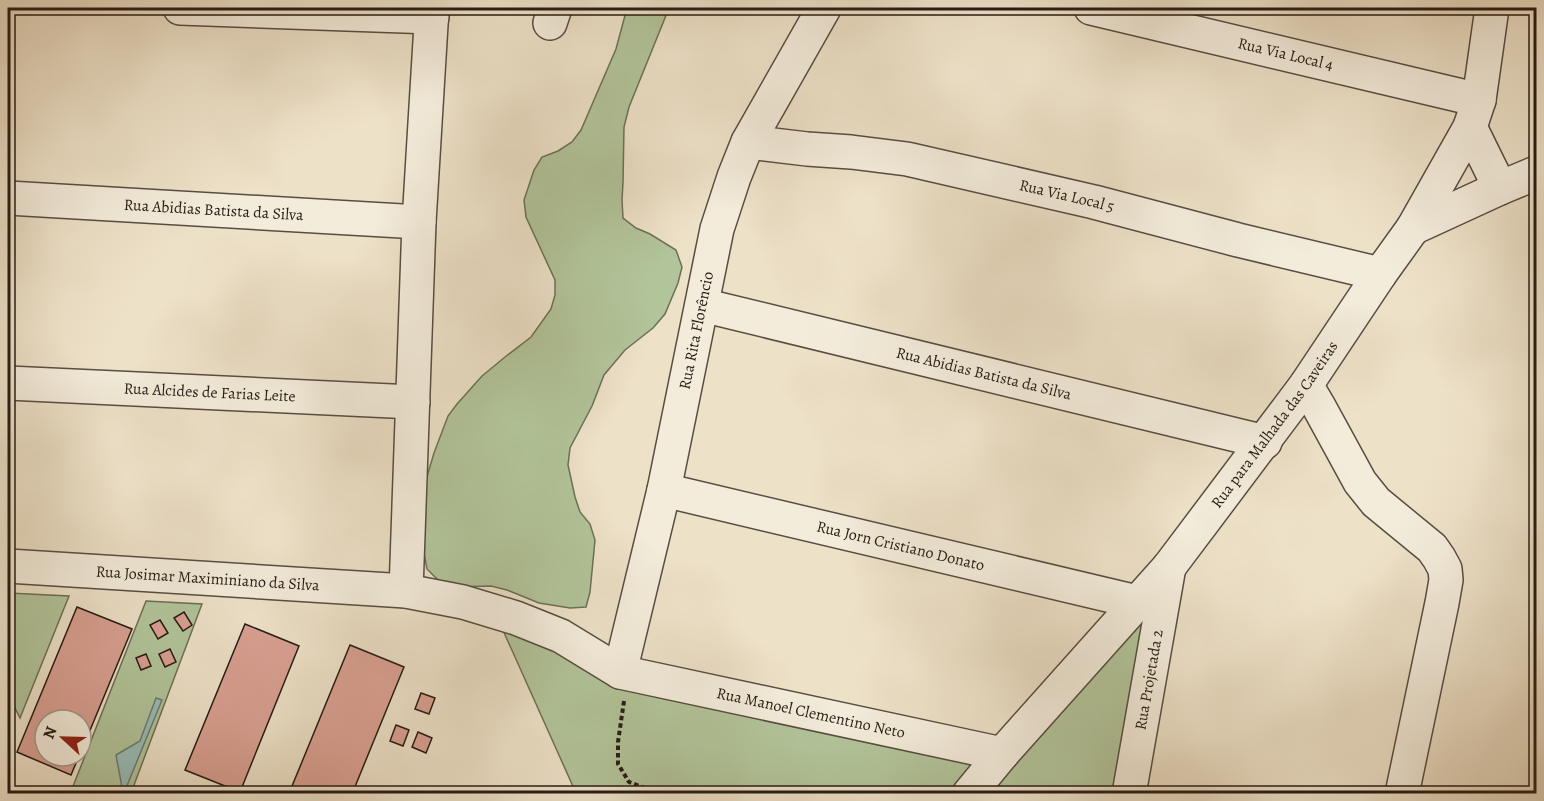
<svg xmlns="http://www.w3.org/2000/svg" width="1544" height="801" viewBox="0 0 1544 801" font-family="Alegreya,serif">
	<rect width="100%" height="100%" fill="#ede1c8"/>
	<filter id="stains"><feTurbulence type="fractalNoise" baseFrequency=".00333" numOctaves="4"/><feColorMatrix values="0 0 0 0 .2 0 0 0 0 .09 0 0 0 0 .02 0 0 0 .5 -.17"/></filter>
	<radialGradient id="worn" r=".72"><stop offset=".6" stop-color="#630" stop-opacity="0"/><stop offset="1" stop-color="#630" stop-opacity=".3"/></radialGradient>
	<!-- green -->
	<g fill="#b2c49a" stroke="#6c7058" stroke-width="1.5">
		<polygon points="627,8 669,8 629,107 624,127 623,182 622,200 623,218 636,228 650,234 676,250 682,267 678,283 665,314 653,328 625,350 604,375 592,406 570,448 568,465 575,497 580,512 590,524 595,540 590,592 586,607 570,608 539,603 507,590 491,586 455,587 439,581 427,569 424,553 425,483 434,453 448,416 457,404 482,376 505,357 531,337 551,309 555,295 555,280 526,217 524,200 534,170 542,157 558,151 572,142 581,130 616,49"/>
		<polygon points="8,593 69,596 20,718 8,694"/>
		<polygon points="1149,600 1120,793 990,794"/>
		<polygon points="146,601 202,604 131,793 70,794"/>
		<polygon points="497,617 551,636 971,754 978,768 957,793 576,793"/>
	</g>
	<!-- water -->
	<polygon fill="#99bdb7" stroke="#6b7d76" stroke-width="1.5" points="156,698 162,700 124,793 123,793 116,755 140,741"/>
	<!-- building -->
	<g fill="#d9a092" stroke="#261c15" stroke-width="1.5">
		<polygon points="77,607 132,629 81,752 81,720 45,720 45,756 79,756 71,775 17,752"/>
		<polygon points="184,612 192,625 183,631 174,618"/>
		<polygon points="160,620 168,633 158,639 150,625"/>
		<polygon points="245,624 299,646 240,792 185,770"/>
		<polygon points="350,645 404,667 352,794 296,794 290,791"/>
		<polygon points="170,649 176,662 165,667 159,654"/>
		<polygon points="146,654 151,666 141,670 136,658"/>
		<polygon points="421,693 435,698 429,714 415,709"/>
		<polygon points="396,725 409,730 403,746 390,741"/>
		<polygon points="418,732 432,738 426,753 412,747"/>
	</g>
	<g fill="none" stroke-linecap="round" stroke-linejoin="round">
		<defs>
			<g id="minor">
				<polyline points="180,8 432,17"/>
				<path id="s1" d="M1091 8 1479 100"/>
				<polyline points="550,23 555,8"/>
				<polyline points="1470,127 1500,188"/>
				<path id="s2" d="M748 142 807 149 851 152 907 159 1094 202 1238 240 1380 274"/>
				<path id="s3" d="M8 198 419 222"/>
				<polyline points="1413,228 1500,188 1536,173"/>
				<path id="s4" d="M702 305 1265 442"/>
				<path id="s5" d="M8 383 413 402"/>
				<polyline points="1306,385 1319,407 1360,482 1376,502 1432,548 1439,558 1445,569 1446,580 1442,603 1402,794"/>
				<path id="s6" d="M664 490 1137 602"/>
				<path id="s7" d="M8 566 406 591 463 602 516 618 561 636 620 672 1002 754"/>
				<polyline points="406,591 419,222 432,8"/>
				<path id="s8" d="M620 672 664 490 717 229 734 177 748 142 824 8"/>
				<path id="s9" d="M969 794 1002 754 1169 567 1306 385 1380 274 1413 228 1470 127 1479 100 1492 8"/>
				<path id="s10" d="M1129 794 1169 567"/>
			</g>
		</defs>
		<!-- minor casing -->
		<use href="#minor" stroke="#584d42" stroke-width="36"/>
		<!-- path -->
		<polyline stroke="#261c15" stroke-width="4" stroke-dasharray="4.5 3" stroke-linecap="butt" points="624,701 618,742 618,764 629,782 647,789 652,794"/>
		<!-- minor -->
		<use href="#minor" stroke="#f3ecdb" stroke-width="33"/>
	</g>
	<g text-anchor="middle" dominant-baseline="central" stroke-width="6" stroke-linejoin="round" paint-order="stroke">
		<!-- street labels -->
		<g font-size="16" fill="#261c15" stroke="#f3ecdb">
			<text stroke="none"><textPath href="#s1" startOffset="200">Rua Via Local 4</textPath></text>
			<text stroke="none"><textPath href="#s2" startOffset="324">Rua Via Local 5</textPath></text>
			<text stroke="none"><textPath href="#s3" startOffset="206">Rua Abidias Batista da Silva</textPath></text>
			<text stroke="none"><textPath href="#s8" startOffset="350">Rua Rita Florêncio</textPath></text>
			<text stroke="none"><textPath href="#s4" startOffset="290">Rua Abidias Batista da Silva</textPath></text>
			<text stroke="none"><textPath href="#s5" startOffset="202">Rua Alcides de Farias Leite</textPath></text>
			<text stroke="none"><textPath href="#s9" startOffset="480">Rua para Malhada das Caveiras</textPath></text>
			<text stroke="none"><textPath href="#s6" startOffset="243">Rua Jorn Cristiano Donato</textPath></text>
			<text stroke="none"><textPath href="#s7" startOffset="200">Rua Josimar Maximiniano da Silva</textPath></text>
			<text stroke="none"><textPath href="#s10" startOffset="116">Rua Projetada 2</textPath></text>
			<text stroke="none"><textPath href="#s7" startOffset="825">Rua Manoel Clementino Neto</textPath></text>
		</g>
	</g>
	<!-- margin -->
	<rect width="1544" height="801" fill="none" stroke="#ede1c8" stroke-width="30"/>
	<rect x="9" y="9" width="1526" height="783" fill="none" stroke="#261c15" stroke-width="3"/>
	<rect x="15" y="15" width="1514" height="771" fill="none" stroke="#261c15" stroke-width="1.5"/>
	<!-- north arrow -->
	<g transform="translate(63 738) rotate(292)"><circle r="28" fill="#f3ecdb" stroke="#a1998c" stroke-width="1.5"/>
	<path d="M0-4.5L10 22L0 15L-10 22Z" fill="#8f2418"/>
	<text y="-9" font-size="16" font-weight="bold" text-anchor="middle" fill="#261c15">N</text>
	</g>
	<rect width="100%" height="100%" filter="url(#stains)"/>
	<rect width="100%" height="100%" fill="url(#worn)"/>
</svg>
